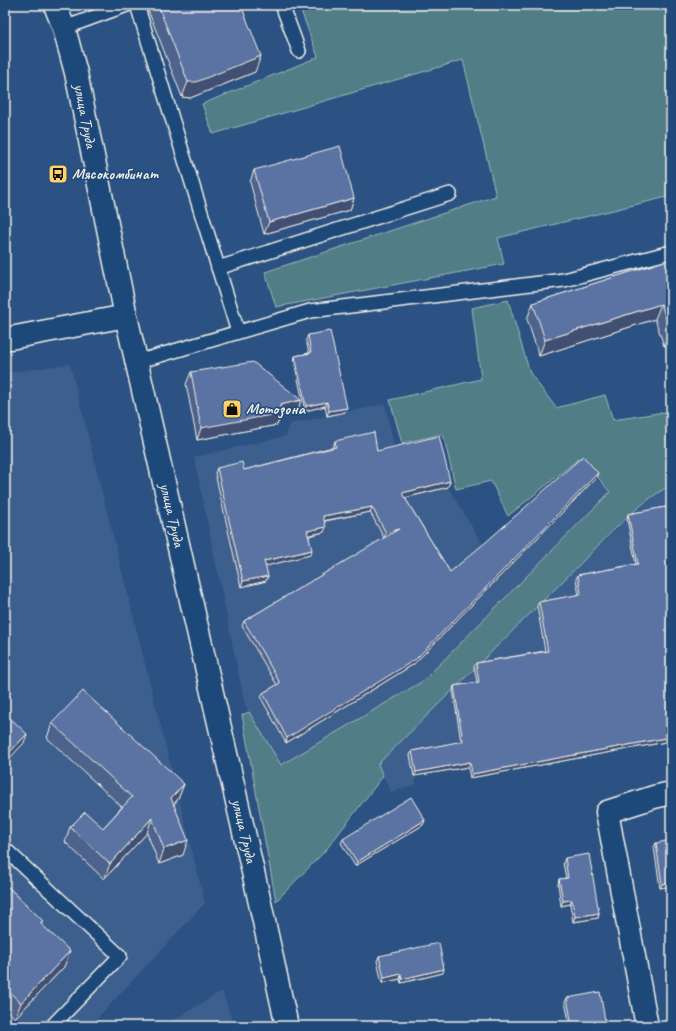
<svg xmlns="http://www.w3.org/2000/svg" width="676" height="1031" viewBox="0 0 676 1031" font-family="Caveat,sans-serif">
	<rect width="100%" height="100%" fill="#2b5282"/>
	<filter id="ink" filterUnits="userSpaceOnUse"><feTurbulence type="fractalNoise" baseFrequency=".025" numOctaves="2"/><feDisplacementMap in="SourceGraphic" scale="8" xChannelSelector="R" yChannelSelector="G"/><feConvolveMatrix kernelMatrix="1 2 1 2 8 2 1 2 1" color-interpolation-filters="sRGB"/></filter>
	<g filter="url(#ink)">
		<!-- built -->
		<g fill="#3d5f8e">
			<polygon points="70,364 205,903 90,1026 5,1026 5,373"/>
			<polygon points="385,404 395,451 437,441 448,487 484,547 596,478 610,492 423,681 281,765 245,705 194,457 286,436 289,424"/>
			<polygon points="671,485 671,741 470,778 468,767 415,776 416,785 391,792 378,764 474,667 627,519 659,491"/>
			<polygon points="222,991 234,1026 170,1026 175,1019"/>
		</g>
		<!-- green -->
		<g fill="#517d86" stroke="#a2b7b7">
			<polygon points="299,5 671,5 671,196 498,238 504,264 276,307 265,272 496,196 463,60 213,134 202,104 318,57"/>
			<path d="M508 300 530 373 556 408 605 395 613 420 671 411V485C636 503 598 547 569 575 505 638 442 701 378 764L383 776 325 851 276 901 242 715 249 712 281 765 423 681 610 492 581 457 508 516 491 481 456 489 443 434 402 443 390 400 481 379 472 308Z"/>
		</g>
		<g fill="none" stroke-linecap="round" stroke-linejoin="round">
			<defs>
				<g id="service">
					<polyline points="137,5 238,332"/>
					<polyline points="282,5 299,51"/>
					<polyline points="64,28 127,5"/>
					<polyline points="218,268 450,194"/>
					<polyline points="137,362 310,311 564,280 671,252"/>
					<polyline points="5,849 120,956 52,1026"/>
				</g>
				<g id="minor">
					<polyline points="5,339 126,316"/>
					<polyline points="647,1026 607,812 654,797 671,793"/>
				</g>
				<polyline id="tertiary" points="55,5 64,28 76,73 126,316 256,885 287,1026"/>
			</defs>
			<!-- service casing -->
			<use href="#service" stroke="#f4f1e8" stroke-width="16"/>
			<!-- minor casing -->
			<use href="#minor" stroke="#f4f1e8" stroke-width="25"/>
			<!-- tertiary casing -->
			<use href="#tertiary" stroke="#f4f1e8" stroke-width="25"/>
			<!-- service -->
			<use href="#service" stroke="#1f4a7a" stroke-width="13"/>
			<!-- minor -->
			<use href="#minor" stroke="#1f4a7a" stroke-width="22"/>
			<!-- tertiary -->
			<use href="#tertiary" stroke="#1f4a7a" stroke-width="22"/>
		</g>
		<!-- wall -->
		<g fill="#4d638c" stroke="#f4f1e8">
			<polygon points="146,5 241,5 255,72 190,98 182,97"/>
			<polygon points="254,170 354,198 350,210 264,234 250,182"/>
			<polygon points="671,259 671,344 664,346 655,319 539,356 527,319 533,303"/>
			<polygon points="308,335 345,412 327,416 325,406 305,411 294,361 295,356 309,353 306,340"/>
			<polygon points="191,372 301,400 297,413 281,416 277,425 197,440 186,384"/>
			<polygon points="335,441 377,451 450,481 448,487 405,498 450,572 596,478 414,664 286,743 261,698 263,693 277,685 242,626 244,621 385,538 384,538 370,512 325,521 324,532 309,536 310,555 265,566 268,576 266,581 241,587 215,473 217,468 244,470 333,447"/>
			<polygon points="671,506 671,741 470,778 468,767 414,776 410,755 412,751 461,742 453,690 454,686 477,682 474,667 476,663 545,651 537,606 539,602 579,595 576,579 578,575 636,564 627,519 628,514"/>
			<polygon points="52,723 184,784 178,799 174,804 183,855 159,864 147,833 104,879 65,842 70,827 103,828 122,807 47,738"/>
			<polygon points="425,820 423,825 355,866 341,843 343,839"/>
			<polygon points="656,843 671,886 660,888 654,847"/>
			<polygon points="565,858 599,913 598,918 573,922 570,904 561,906 558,884 559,879 566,878 563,863"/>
			<polygon points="5,884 43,921 41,925 64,967 15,1018 5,1009"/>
			<polygon points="379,956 443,973 401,983 400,979 382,983 377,961"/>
			<polygon points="567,998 606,1026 570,1026 565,1002"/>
		</g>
		<!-- shaded-wall -->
		<g fill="#3f5072" stroke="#f4f1e8">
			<polygon points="261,56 255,72 190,98 182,97 188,82"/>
			<polygon points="354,198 350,210 264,234 269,222"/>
			<polygon points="661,304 655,319 539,356 545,340"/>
			<polygon points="670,330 671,330 671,344 664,346"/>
			<polygon points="301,400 297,413 281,416 277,425 197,440 201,428 280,405"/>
			<polygon points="327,402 325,406 305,411 306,406"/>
			<polygon points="347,408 345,412 327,416 329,411"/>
			<polygon points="598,473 596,478 414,664 286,743 287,738"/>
			<polygon points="450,481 448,487 400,499 402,493"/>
			<polygon points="372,507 370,512 322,521 323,516"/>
			<polygon points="326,527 324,532 305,536 307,531"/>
			<polygon points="399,529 397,535 384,538 386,533"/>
			<polygon points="312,550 310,555 262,567 264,561"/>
			<polygon points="268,576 266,581 241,587 243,581"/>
			<polygon points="27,734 24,743 5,763 5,757"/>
			<polygon points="671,737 671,741 470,778 472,774"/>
			<polygon points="470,762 468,767 414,776 416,772"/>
			<polygon points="184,784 178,799 166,813 171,798"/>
			<polygon points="152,818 147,833 104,879 110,864"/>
			<polygon points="425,820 423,825 355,866 357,862"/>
			<polygon points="188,840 183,855 159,864 164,849"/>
			<polygon points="671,882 671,886 660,888 662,884"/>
			<polygon points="572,900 570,904 561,906 563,901"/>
			<polygon points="599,913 598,918 573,922 575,917"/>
			<polygon points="70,951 64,967 15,1018 21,1003"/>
			<polygon points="444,969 443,973 401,983 402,979"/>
			<polygon points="401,974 400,979 382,983 384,978"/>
		</g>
		<!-- building -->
		<g fill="#5a73a3" stroke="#f4f1e8">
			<polygon points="158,5 241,5 261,56 196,82 188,82"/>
			<polygon points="340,146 354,198 269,222 254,170"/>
			<polygon points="671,259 671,330 670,330 661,304 545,340 533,303"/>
			<polygon points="330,331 347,408 329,411 327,402 306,406 295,356 311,353 308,335"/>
			<polygon points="253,362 301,400 280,405 282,413 201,428 191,372"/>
			<polygon points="374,432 377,451 439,436 450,481 402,493 450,572 486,542 583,456 598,473 416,659 287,738 263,693 280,683 244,621 399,529 386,533 372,507 323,516 326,527 307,531 312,550 264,561 268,576 243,581 217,468 242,462 244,470 336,447 335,441"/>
			<polygon points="671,506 671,737 472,774 470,762 416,772 412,751 463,741 454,686 479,682 476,663 548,651 539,602 581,594 578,575 638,564 628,514"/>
			<polygon points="83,691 184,784 171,798 188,840 164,849 152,818 110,864 70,827 85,812 103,828 132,797 52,723"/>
			<polygon points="8,716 27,734 5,757 5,718"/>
			<polygon points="411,797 425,820 357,862 343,839"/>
			<polygon points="671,840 671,882 662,884 656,843"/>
			<polygon points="589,854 599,913 575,917 572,900 563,901 559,879 568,878 565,858"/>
			<polygon points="5,884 43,921 40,923 70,951 21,1003 5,988"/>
			<polygon points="439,943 444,969 402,979 401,974 384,978 379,956"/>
			<polygon points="600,992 606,1026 572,1026 567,998"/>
		</g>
	</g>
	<!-- icons -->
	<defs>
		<symbol id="bus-square" viewBox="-11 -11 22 22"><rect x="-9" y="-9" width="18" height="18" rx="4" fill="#ffd166" stroke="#1f4a7a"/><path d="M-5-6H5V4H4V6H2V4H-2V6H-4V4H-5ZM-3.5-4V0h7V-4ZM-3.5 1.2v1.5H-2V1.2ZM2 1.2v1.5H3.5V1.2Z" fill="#111"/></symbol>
		<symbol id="shop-square" viewBox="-11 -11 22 22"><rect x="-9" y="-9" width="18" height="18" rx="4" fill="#ffd166" stroke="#1f4a7a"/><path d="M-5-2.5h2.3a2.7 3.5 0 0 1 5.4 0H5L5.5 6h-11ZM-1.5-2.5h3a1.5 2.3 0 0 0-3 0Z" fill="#111"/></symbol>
	</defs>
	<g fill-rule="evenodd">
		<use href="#bus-square" x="47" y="163" width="22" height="22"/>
		<use href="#shop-square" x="221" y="398" width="22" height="22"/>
	</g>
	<g text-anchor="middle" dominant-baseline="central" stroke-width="3" stroke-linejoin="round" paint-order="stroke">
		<!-- street labels -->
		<g font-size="16" fill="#f4f1e8" stroke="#1f4a7a">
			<text transform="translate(85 116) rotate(79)">улица Труда</text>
			<text transform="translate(172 515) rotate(77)">улица Труда</text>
			<text transform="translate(244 831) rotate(77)">улица Труда</text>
		</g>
		<!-- poi labels -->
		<g font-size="16" font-weight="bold" fill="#f4f1e8" stroke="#1f4a7a" text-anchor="start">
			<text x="72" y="174">Мясокомбинат</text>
			<text x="246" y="409">Мотозона</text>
		</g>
	</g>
	<!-- margin -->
	<rect width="676" height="1031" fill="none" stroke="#1f4a7a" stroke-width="20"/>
	<rect x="10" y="10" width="656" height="1011" fill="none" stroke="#f4f1e8" stroke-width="1.5" filter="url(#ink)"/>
</svg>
